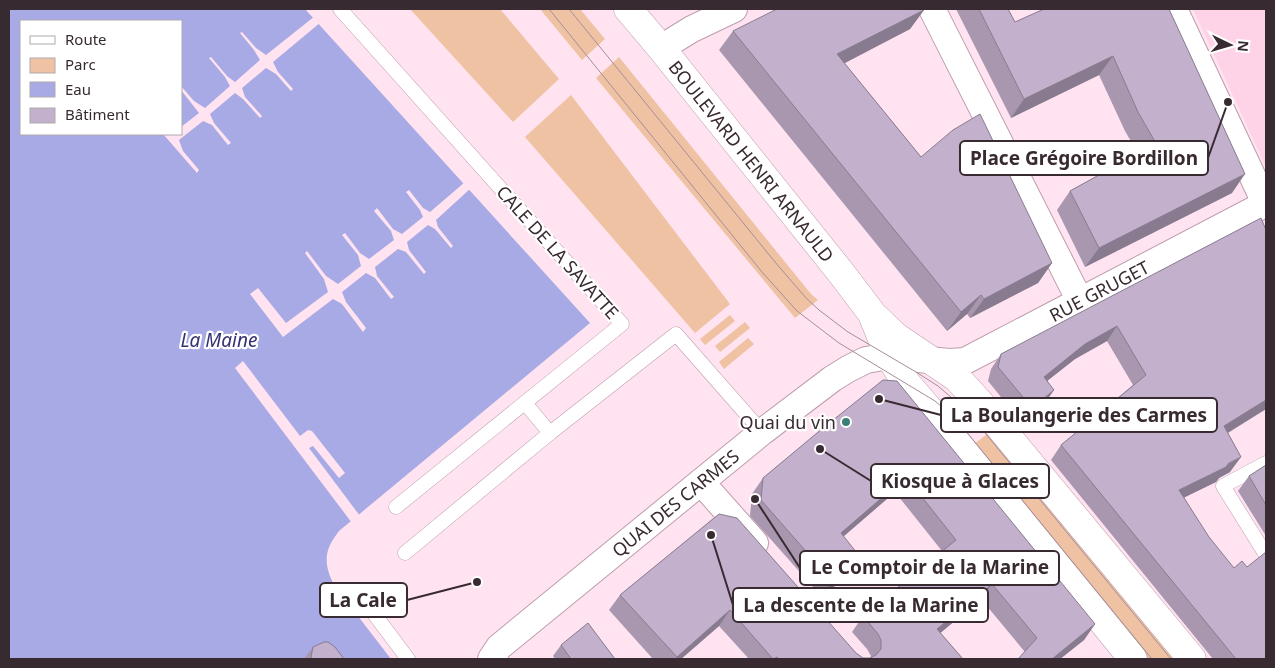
<svg xmlns="http://www.w3.org/2000/svg" width="1275" height="668" font-family="'Noto Sans',sans-serif">
	<rect width="100%" height="100%" fill="#ffe3f0"/>
	<polygon fill="#fed3e8" points="1193,9 1266,9 1266,167"/>
	<g fill="#f0c2a4">
		<polygon points="410,9 500,9 559,79 513,122"/>
		<polygon points="540,9 580,9 605,39 582,60"/>
		<polygon points="619,57 811,294 818,300 795,318 596,78"/>
		<polygon points="571,95 730,304 695,333 525,137"/>
		<polygon points="730,315 735,321 705,345 700,339"/>
		<polygon points="745,322 750,328 720,352 715,346"/>
		<polygon points="748,338 754,344 724,369 719,362"/>
		<polygon points="994,429 1182,659 1143,659 970,447"/>
	</g>
	<path fill="#a7aae4" fill-rule="evenodd" d="M9,9H305L590,323L339,531C324,550 323,563 334,585L391,659H9ZM21,21H181V134H21Z"/>
	<g fill="#ffe3f0">
		<polygon points="315,16 321,22 273,62 278,72 293,89 291,91 276,74 266,68 242,88 245,97 262,116 260,118 243,99 235,93 210,114 214,123 231,143 228,145 212,125 203,121 179,140 183,151 199,170 197,173 163,134 181,134 181,127 199,113 181,90 181,86 194,101 205,108 230,86 225,77 209,58 211,57 227,76 235,82 260,60 254,50 240,33 242,32 256,48 266,55"/>
		<polygon points="465,182 471,188 436,220 438,227 453,246 451,248 435,229 428,225 407,242 409,250 426,272 424,274 406,252 398,249 375,267 377,276 394,297 391,299 375,278 366,273 342,292 346,302 366,328 363,332 342,304 333,299 283,337 250,294 258,288 286,323 328,292 324,279 305,253 307,251 326,276 338,284 361,266 358,255 342,235 345,233 360,253 369,259 394,240 391,231 374,211 377,208 393,229 402,234 423,217 420,210 406,192 409,190 423,208 430,212"/>
		<polygon points="243,361 300,436 308,430 312,431 345,473 339,478 313,446 309,448 360,516 352,523 235,368"/>
	</g>
	<g fill="none" stroke-linecap="round" stroke-linejoin="round">
		<defs>
			<g id="lane">
				<polyline points="340,9 622,324 396,507"/>
				<polyline points="525,403 550,433"/>
				<polyline points="1266,463 1223,486 1266,555"/>
				<polyline points="405,553 550,433 676,334 762,432"/>
				<polyline points="360,595 408,659"/>
				<polyline points="818,616 834,602"/>
			</g>
			<g id="street">
				<polyline points="932,9 1080,301"/>
				<polyline points="1174,9 1266,205"/>
				<polyline points="661,48 692,29 734,9"/>
				<polyline points="701,482 755,543"/>
				<path id="s1" d="M491,659L499,647L762,432L832,379L848,369L866,360L889,356L949,362L965,361L1265,204"/>
			</g>
			<g id="secondary">
				<path id="s2" d="M628,9L661,48L842,274L873,315L895,336L957,378L979,402L1192,659"/>
				<polyline points="874,319 889,356 907,384 939,421 1133,659"/>
			</g>
		</defs>
		<use href="#lane" stroke="#be9dad" stroke-width="15"/>
		<use href="#street" stroke="#be9dad" stroke-width="28"/>
		<use href="#secondary" stroke="#be9dad" stroke-width="29"/>
		<use href="#lane" stroke="#fff" stroke-width="14"/>
		<use href="#street" stroke="#fff" stroke-width="26"/>
		<use href="#secondary" stroke="#fff" stroke-width="28"/>
		<g stroke="#a48e98" stroke-width="1">
			<polyline points="549,9 762,272 797,311 839,343 935,401 956,419 1152,659"/>
			<polyline points="569,9 775,262 806,298 819,310 848,332 916,372 938,386 967,411 1171,659"/>
		</g>
	</g>
	<g fill="#a897af">
		<polygon points="956,9 1008,9 1015,22 1169,9 1232,193 1085,267 1057,210 1070,191 1108,170 1115,161 1136,150 1125,131 1099,75 1011,118"/>
		<polygon points="924,10 910,29 844,63 921,157 1052,263 1038,283 970,318 967,314 947,331 719,50 733,31"/>
		<polygon points="1266,230 1266,409 1228,433 1230,472 1219,478 1216,482 1184,497 1266,659 1213,659 1051,460 1061,445 1133,385 1107,341 1075,359 1047,381 1054,390 1044,404 1022,423 988,381 991,369 1001,354"/>
		<polygon points="883,380 1095,624 1084,640 1060,659 1018,659 1025,652 981,599 940,633 963,659 749,659 719,626 681,659 653,659 609,610 620,595 719,514 856,653 863,658 870,658 871,656 867,649 852,632 863,616 942,551 895,492 844,536 850,573 822,597 750,516 752,494 763,478"/>
		<polygon points="1266,465 1266,536 1238,491 1249,476"/>
		<polygon points="561,645 615,659 555,659 553,656"/>
		<polygon points="313,647 344,659 304,659"/>
	</g>
	<g fill="#887b8f">
		<polygon points="924,10 910,29 824,74 837,54"/>
		<polygon points="1113,56 1099,75 1011,118 1024,99"/>
		<polygon points="1245,174 1232,193 1085,267 1099,248"/>
		<polygon points="1052,263 1038,283 970,318 984,299"/>
		<polygon points="981,295 967,314 947,331 961,312"/>
		<polygon points="1117,326 1107,341 1075,359 1033,392 1044,377 1085,344"/>
		<polygon points="1054,390 1044,404 1022,423 1032,408"/>
		<polygon points="1266,400 1266,409 1214,441 1224,426"/>
		<polygon points="1241,457 1230,472 1219,478 1216,482 1169,505 1179,490"/>
		<polygon points="906,477 895,492 830,548 841,533"/>
		<polygon points="861,558 850,573 822,597 832,581"/>
		<polygon points="992,584 981,599 926,645 937,629"/>
		<polygon points="730,610 719,626 681,659 675,659"/>
		<polygon points="1095,624 1084,640 1060,659 1052,659"/>
	</g>
	<g fill="#c3b0cc" stroke="#887b8f">
		<polygon points="777,9 923,9 924,10 837,54 921,157 953,130 980,114 1052,263 984,299 981,295 961,312 733,31"/>
		<polygon points="979,9 1008,9 1015,22 1044,9 1169,9 1245,174 1099,248 1070,191 1117,165 1115,161 1154,140 1138,112 1113,56 1024,99"/>
		<polygon points="1261,218 1266,230 1266,400 1224,426 1241,457 1229,463 1226,467 1179,490 1209,537 1234,568 1242,561 1247,567 1266,552 1266,659 1236,659 1061,445 1146,375 1117,326 1085,344 1044,377 1054,390 1032,408 998,367 1001,354"/>
		<polygon points="883,380 897,381 1095,624 1052,659 1018,659 1037,638 992,584 937,629 963,659 779,659 777,657 773,659 730,610 677,657 620,595 719,514 737,518 856,653 863,658 870,658 876,655 881,649 881,640 878,634 863,616 956,540 906,477 841,533 861,558 832,581 761,500 763,478 817,433"/>
		<polygon points="1266,465 1266,505 1249,476"/>
		<polygon points="588,623 615,659 571,659 561,645"/>
		<polygon points="324,642 328,642 335,647 344,659 312,659 311,657 313,647"/>
	</g>
	<circle fill="#3a7f74" stroke="#fff" stroke-width="2" cx="846" cy="422" r="5"/>
	<g text-anchor="middle" dominant-baseline="central" stroke-width="4.5" stroke-linejoin="round" paint-order="stroke">
		<g font-size="18" fill="#382a31" stroke="#fff">
			<text stroke="none"><textPath href="#s2" startOffset="196">BOULEVARD HENRI ARNAULD</textPath></text>
			<text transform="translate(558 252) rotate(48)">CALE DE LA SAVATTE</text>
			<text stroke="none"><textPath href="#s1" startOffset="732">RUE GRUGET</textPath></text>
			<text stroke="none"><textPath href="#s1" startOffset="242">QUAI DES CARMES</textPath></text>
		</g>
		<g font-size="18" fill="#382a31" stroke="#fff" text-anchor="end">
			<text x="836" y="422">Quai du vin</text>
		</g>
		<g font-size="19" font-style="italic" fill="#353174" stroke="#fff">
			<text x="219" y="340">La Maine</text>
		</g>
	</g>
	<path fill="none" stroke="#382a31" stroke-width="2" d="M1228 102L1208 158M879 399L941 415M820 449L871 481M755 499L800 568M477 582L407 600M711 535L733 605"/>
	<g fill="#382a31" stroke="#fff" stroke-width="2">
		<circle cx="1228" cy="102" r="5"/>
		<circle cx="879" cy="399" r="5"/>
		<circle cx="820" cy="449" r="5"/>
		<circle cx="755" cy="499" r="5"/>
		<circle cx="477" cy="582" r="5"/>
		<circle cx="711" cy="535" r="5"/>
	</g>
	<g fill="#fff" stroke="#382a31" stroke-width="2">
		<rect x="960" y="141" width="248" height="34" rx="5"/>
		<rect x="941" y="398" width="276" height="34" rx="5"/>
		<rect x="871" y="464" width="178" height="34" rx="5"/>
		<rect x="800" y="551" width="259" height="34" rx="5"/>
		<rect x="320" y="583" width="87" height="34" rx="5"/>
		<rect x="733" y="588" width="255" height="34" rx="5"/>
	</g>
	<g font-size="19" text-anchor="middle" font-weight="bold" fill="#382a31">
		<text x="1084" y="165">Place Grégoire Bordillon</text>
		<text x="1079" y="422">La Boulangerie des Carmes</text>
		<text x="960" y="488">Kiosque à Glaces</text>
		<text x="930" y="574">Le Comptoir de la Marine</text>
		<text x="363" y="607">La Cale</text>
		<text x="861" y="612">La descente de la Marine</text>
	</g>
	<rect width="1275" height="668" fill="none" stroke="#382a31" stroke-width="20"/>
	<rect x="20" y="20" width="162" height="115" fill="#ffffff" stroke="#afaaad"/>
	<rect x="30" y="36" width="25" height="8" fill="#ffffff" stroke="#afaaad"/>
	<text x="65" y="45" font-size="15" fill="#382a31">Route</text>
	<rect x="30" y="58" width="25" height="15" fill="#f0c2a4" stroke="#afaaad"/>
	<text x="65" y="70" font-size="15" fill="#382a31">Parc</text>
	<rect x="30" y="82" width="25" height="15" fill="#a7aae4" stroke="#afaaad"/>
	<text x="65" y="95" font-size="15" fill="#382a31">Eau</text>
	<rect x="30" y="108" width="25" height="15" fill="#c3b0cc" stroke="#afaaad"/>
	<text x="65" y="120" font-size="15" fill="#382a31">Bâtiment</text>
	<g transform="translate(1230 45) rotate(95)" stroke="#ffffff" stroke-width="4" paint-order="stroke">
	<path d="M0-4L9 19L0 12L-9 19Z" fill="#382a31"/>
	<text y="-8" font-size="14" font-weight="bold" text-anchor="middle" fill="#382a31">N</text>
	</g>
</svg>
